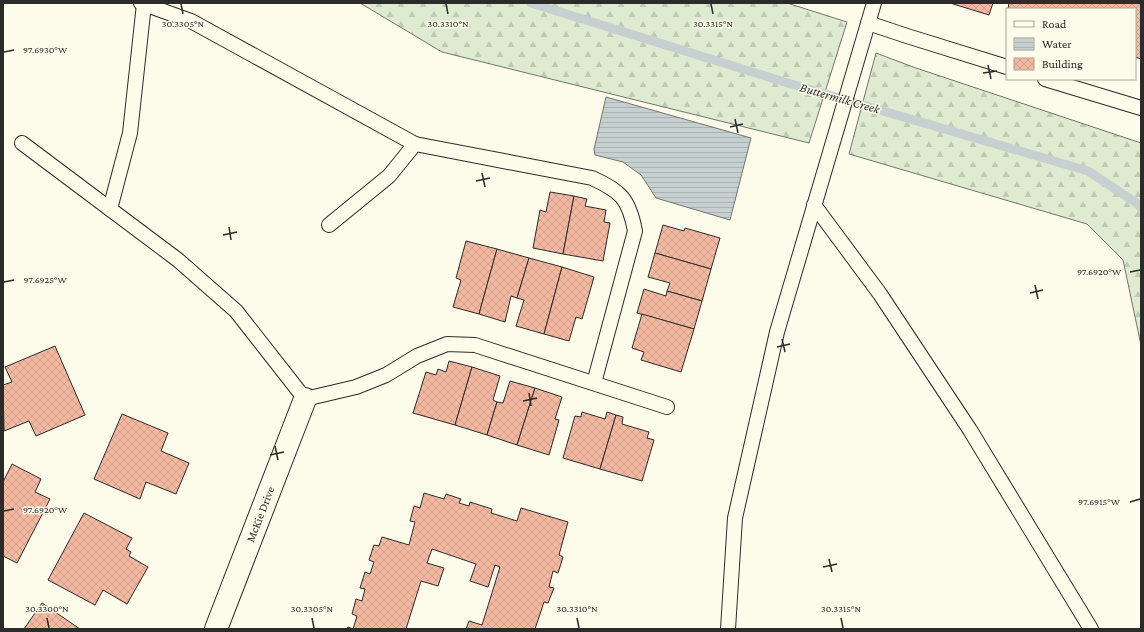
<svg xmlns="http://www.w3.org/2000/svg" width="1144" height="632" font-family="'Crimson Pro',serif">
	<defs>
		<pattern id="forest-firs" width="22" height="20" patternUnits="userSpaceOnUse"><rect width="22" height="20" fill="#deebd1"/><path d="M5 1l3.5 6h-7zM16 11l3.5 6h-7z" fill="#bfcab4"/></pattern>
		<pattern id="water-rules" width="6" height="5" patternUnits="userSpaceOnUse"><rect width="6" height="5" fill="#c7d0d0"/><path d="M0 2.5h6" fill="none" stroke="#abb3b3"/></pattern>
		<pattern id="building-cross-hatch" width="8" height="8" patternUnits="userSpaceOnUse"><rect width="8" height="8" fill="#f2b8a0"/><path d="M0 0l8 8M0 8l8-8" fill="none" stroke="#d09e8a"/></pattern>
	</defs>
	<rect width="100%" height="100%" fill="#fdfbea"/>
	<g fill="url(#forest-firs)" stroke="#74746e">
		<polygon points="360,3 787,3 847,22 809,143 442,52"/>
		<polygon points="876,53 916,68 1141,143 1141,345 1123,260 1087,224 849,154"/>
	</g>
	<polygon fill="url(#water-rules)" stroke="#74746e" points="606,97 751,138 730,220 656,198 641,175 623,162 595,155 594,149"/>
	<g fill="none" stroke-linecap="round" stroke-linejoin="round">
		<polyline stroke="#c7d0d0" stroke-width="9" points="531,3 791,84 1088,171 1138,204 1141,208"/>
	</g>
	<g fill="url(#building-cross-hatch)" stroke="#2b2b2b">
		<polygon points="950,3 993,3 989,15"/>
		<polygon points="1009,3 1141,3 1141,59 1135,57 1135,9 1008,9"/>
		<polygon points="550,192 574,196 563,254 533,248 540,210 546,212"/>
		<polygon points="574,196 587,199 585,206 606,210 604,222 610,223 603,261 563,254"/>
		<polygon points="663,225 684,231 685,228 720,238 711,269 655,253"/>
		<polygon points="466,241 497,249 479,314 453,307 461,280 456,278"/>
		<polygon points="497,249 529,258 517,298 511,296 505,322 479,314"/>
		<polygon points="655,253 711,269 702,301 667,291 670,283 648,277"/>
		<polygon points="529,258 562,267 544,334 516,326 524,300 517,298"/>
		<polygon points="562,267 594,277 582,319 576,317 569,341 544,334"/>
		<polygon points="644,289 666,296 667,291 702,301 694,329 637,313"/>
		<polygon points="642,314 694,329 681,372 641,360 644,352 632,348"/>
		<polygon points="55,346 85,415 36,436 29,421 4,431 3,385 12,382 5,367"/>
		<polygon points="449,361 472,367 455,425 413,413 426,372 436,375 438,369 446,372"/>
		<polygon points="472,367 500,376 493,400 497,402 487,435 455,425"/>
		<polygon points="510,381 535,388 517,445 487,435 497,402 503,403"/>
		<polygon points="535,388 562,397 555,419 559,420 549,455 517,445"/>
		<polygon points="582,412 605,419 607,412 616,415 600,469 563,458 575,416 581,417"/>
		<polygon points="122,414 168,433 161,451 189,463 176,494 146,482 140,499 94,479"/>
		<polygon points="616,415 623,417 622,424 649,432 647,438 654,440 642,481 600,469"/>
		<polygon points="12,464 41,479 35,492 50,499 17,563 3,556 3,482"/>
		<polygon points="424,493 444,499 446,494 461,499 459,503 469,506 470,502 492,509 491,513 517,521 521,508 568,522 559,555 563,557 558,573 553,571 549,587 554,588 548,603 544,602 535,629 466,629 469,621 482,625 500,567 495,565 488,587 470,581 476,564 432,549 427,563 444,568 438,586 421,581 406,629 347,629 348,627 353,629 357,616 352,614 356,599 362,601 365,589 360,588 365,572 370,574 374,562 369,560 374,545 379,546 382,537 409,545 415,522 410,521 414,506 420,508"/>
		<polygon points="84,513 132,538 126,549 131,552 129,556 148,567 127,604 103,590 95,605 48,580"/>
		<polygon points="42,603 80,629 24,629"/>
	</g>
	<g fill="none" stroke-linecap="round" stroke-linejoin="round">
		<defs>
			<g id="service">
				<polyline points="141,3 191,21 415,144"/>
				<polyline points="868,23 907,36 1007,67"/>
				<polyline points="1045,79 1141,108"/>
				<polyline points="22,143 178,260 236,311 305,399 356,387 386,375 417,356 447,344 475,345 667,407"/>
				<polyline points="814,205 880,294 970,430 1091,629"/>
				<polyline points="110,209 130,133 144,4"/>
				<path d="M329,225L389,176L415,144L592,178C621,191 629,199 635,231L594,383"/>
				<polyline points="728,629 735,518 777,332 874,3"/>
			</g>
			<g id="minor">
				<path id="s1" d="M216,629L305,399"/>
			</g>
		</defs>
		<use href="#service" stroke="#2b2b2b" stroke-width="16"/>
		<use href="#minor" stroke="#2b2b2b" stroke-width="24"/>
		<use href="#service" stroke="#fdfbea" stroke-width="14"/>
		<use href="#minor" stroke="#fdfbea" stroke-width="22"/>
	</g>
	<path fill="none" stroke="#2b2b2b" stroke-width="1.5" d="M181,4L183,14M446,4L448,14M711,4L713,14M4,52L14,50M988,65L991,79M983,73L997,71M735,119L738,133M730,127L743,124M482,173L485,187M476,181L490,178M229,227L231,240M223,235L237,232M1130,272L1140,270M4,282L14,280M1035,285L1038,299M1030,293L1043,290M782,339L785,352M777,347L790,344M529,393L531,406M523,401L537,398M275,446L278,460M270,455L284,452M1130,502L1140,499M4,511L14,509M829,559L832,572M823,567L837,564M47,618L49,628M312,618L314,628M577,618L579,628M841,618L843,628"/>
	<g text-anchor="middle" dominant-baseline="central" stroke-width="3" stroke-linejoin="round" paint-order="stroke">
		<g font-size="12" fill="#2b2b2b" stroke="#fdfbea">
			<text stroke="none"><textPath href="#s1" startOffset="123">McKie Drive</textPath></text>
		</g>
		<g font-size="13" font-style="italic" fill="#2b2b2b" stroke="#fdfbea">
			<text transform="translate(840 98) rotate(16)">Buttermilk Creek</text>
		</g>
	</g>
	<g font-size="10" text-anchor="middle" fill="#2b2b2b" stroke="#fdfbea" stroke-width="3" stroke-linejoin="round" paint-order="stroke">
		<text x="183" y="27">30.3305°N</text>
		<text x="448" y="27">30.3310°N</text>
		<text x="713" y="27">30.3315°N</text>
		<text x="45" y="53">97.6930°W</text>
		<text x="1099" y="275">97.6920°W</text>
		<text x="45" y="283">97.6925°W</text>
		<text x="1099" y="505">97.6915°W</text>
		<text x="45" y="513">97.6920°W</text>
		<text x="47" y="612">30.3300°N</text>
		<text x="312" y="612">30.3305°N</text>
		<text x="577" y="612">30.3310°N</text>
		<text x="841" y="612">30.3315°N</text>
	</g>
	<rect width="1144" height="632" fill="none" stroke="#2b2b2b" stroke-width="8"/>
	<rect x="1006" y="8" width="130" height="72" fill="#fdfbea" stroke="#a9a89e"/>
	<rect x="1014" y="21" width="20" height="6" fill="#fdfbea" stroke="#a9a89e"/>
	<text x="1042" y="28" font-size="12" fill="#2b2b2b">Road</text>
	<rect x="1014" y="38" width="20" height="12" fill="url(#water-rules)" stroke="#a9a89e"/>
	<text x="1042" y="48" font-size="12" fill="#2b2b2b">Water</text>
	<rect x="1014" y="58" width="20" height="12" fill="url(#building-cross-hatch)" stroke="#a9a89e"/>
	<text x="1042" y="68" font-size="12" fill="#2b2b2b">Building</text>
</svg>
